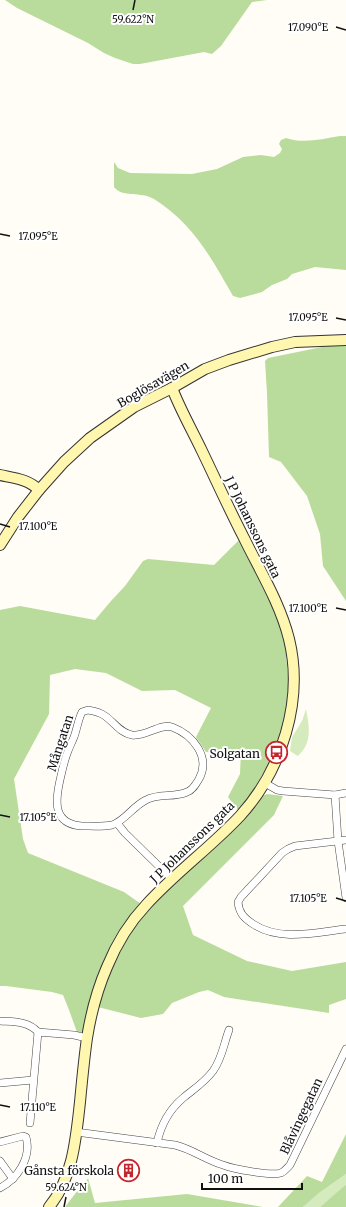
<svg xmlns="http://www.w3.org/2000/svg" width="346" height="1207" font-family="Merriweather,serif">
	<rect width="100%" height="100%" fill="#fffdf5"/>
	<g fill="#d5ebbd">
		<path d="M306,709C309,726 313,742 298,756L296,755L290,751L292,737L302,721Z"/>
		<polygon points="346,1174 346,1185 320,1207 303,1207 319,1193"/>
	</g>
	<g fill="#b9dc9c">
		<polygon points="5,0 267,0 252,2 221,46 212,54 204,52 140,64 133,64 115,58 104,53 88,43 17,8"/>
		<path d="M340,136H346V270L315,267L292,274L287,279L272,285L262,292L240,298L233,296C210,256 194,225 154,199C141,191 122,198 114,187V162L118,168L130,173L192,174L217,169L243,157L261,155L274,157L280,153L282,149L279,144L281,140L286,138C303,144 322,139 340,136Z"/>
		<polygon points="327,346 346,346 346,601 323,566 320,534 307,496 281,462 269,457 267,393 265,361 268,358 273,357"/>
		<polygon points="239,540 273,606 279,622 285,642 289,689 285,715 279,739 273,756 250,796 238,810 228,797 240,774 241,751 206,752 196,737 211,708 175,690 142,691 106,673 75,669 50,675 49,714 14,779 23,839 28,853 124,892 141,904 129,919 84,1032 77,1032 69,1010 63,995 52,992 6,986 0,986 0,610 20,606 95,620 111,601 125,586 143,561 148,559 214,565"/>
		<polygon points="267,794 283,796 274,815 183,906 193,935 247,961 292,971 346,962 346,999 329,1005 329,1013 224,997 208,990 199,992 172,1003 163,1014 141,1018 98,1007 105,983 126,938 146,912 260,797"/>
		<polygon points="346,1134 346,1174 319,1193 303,1207 278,1207 307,1176 322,1182"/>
		<polygon points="88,1178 95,1203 187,1194 263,1207 65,1207 78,1190 84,1186"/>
		<polygon points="346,1185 346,1207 320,1207 343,1187"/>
	</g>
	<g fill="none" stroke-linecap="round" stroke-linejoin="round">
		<defs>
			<g id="street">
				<path d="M88,710C94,711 100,712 105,716C114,722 120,733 132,735C146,737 160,723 172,727C193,735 211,757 199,779C196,784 193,790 187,792C174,798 159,793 146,800C133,806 125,821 112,825C103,827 91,826 82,826C53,824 55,802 60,780C62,771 64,761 68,751C70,746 72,742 74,737C77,729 78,720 82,712Z"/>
				<polyline points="265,783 277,790 283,791 335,795 346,793"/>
				<polyline points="335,795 338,841 346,898"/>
				<polyline points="117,823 125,833 172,879"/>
				<path d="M346,840L295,846L288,849L282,853L241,897L238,902C239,913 244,918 253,924C280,942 316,932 346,929"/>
				<path d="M0,1021C14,1022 28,1021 38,1032"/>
				<polyline points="0,1083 33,1080"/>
				<polyline points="30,1123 38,1032 74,1035 87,1038"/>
				<path d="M76,1132L175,1145C192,1149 206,1160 223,1165C233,1169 271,1176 281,1173C285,1171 287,1168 290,1165L346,1049"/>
				<path d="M0,1142L23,1136L26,1137C32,1158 17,1179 0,1188"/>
				<path d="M157,1143C161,1124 169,1110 183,1098C194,1089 205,1082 213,1071C222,1059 224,1043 229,1030"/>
				<polyline points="0,1161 13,1179"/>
			</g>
			<g id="secondary">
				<path d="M0,475C14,478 28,479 39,490"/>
				<polyline points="0,545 18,517 39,490 64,462 90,438 134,407 172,388 205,369 229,360 272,347 295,342 346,340"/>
				<path d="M49,1207C73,1178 76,1138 80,1102C82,1081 84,1059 87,1038C91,1013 97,990 107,967C116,945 130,922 146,905C175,873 211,847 240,816C282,770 304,700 289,639C280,603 260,571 244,538C229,509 216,480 202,451C192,430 180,409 172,388"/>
			</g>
		</defs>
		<use href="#street" stroke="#444" stroke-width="8"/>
		<use href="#secondary" stroke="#333" stroke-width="12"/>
		<use href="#street" stroke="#fff" stroke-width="7"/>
		<use href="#secondary" stroke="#fff6b0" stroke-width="10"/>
	</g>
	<path fill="none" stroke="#111" stroke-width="1.5" d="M133,10L135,0M336,27L346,30M0,234L10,236M336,318L346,320M0,524L10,527M336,608L346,610M0,815L10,817M336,898L346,901M0,1105L10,1107M64,1207L66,1197"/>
	<defs>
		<symbol id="bus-ring" viewBox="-11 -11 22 22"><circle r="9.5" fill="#fff" stroke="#c4262e" stroke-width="1.5"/><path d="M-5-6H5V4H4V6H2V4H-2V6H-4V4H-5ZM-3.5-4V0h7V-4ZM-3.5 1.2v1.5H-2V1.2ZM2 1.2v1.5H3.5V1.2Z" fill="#c4262e"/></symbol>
		<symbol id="building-ring" viewBox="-11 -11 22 22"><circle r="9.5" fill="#fff" stroke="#c4262e" stroke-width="1.5"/><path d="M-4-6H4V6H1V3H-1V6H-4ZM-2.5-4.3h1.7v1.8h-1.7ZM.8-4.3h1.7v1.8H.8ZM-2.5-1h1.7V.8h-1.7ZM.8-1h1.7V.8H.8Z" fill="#c4262e"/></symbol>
	</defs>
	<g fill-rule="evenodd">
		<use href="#bus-ring" x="264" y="740" width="25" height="25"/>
		<use href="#building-ring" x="116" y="1158" width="25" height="25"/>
	</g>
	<g text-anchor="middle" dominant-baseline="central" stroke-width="4" stroke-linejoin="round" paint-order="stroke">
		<g font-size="12" fill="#111" stroke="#fff">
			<text transform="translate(153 384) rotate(-30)">Boglösavägen</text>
			<text transform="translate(253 527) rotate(64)">J P Johanssons gata</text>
			<text transform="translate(60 743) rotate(-72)">Mångatan</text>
			<text transform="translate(192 842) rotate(-44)">J P Johanssons gata</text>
			<text transform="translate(301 1116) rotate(-65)">Blåvingegatan</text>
		</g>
		<g font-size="12" fill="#111" stroke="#fff" text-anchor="end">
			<text x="260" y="753">Solgatan</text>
			<text x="114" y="1170">Gånsta förskola</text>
		</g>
	</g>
	<g font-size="10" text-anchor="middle" fill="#111" stroke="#fff" stroke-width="4" stroke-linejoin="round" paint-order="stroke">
		<text x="133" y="23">59.622°N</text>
		<text x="308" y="31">17.090°E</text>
		<text x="38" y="240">17.095°E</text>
		<text x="308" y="321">17.095°E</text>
		<text x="38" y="530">17.100°E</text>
		<text x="308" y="612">17.100°E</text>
		<text x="38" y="821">17.105°E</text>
		<text x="308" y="902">17.105°E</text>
		<text x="38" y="1111">17.110°E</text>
		<text x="66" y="1191">59.624°N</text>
	</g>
	<path d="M202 1183v6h100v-6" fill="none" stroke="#111111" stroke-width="2"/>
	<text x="208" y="1183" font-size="12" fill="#111111" stroke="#ffffff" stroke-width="3" paint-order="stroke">100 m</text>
</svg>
